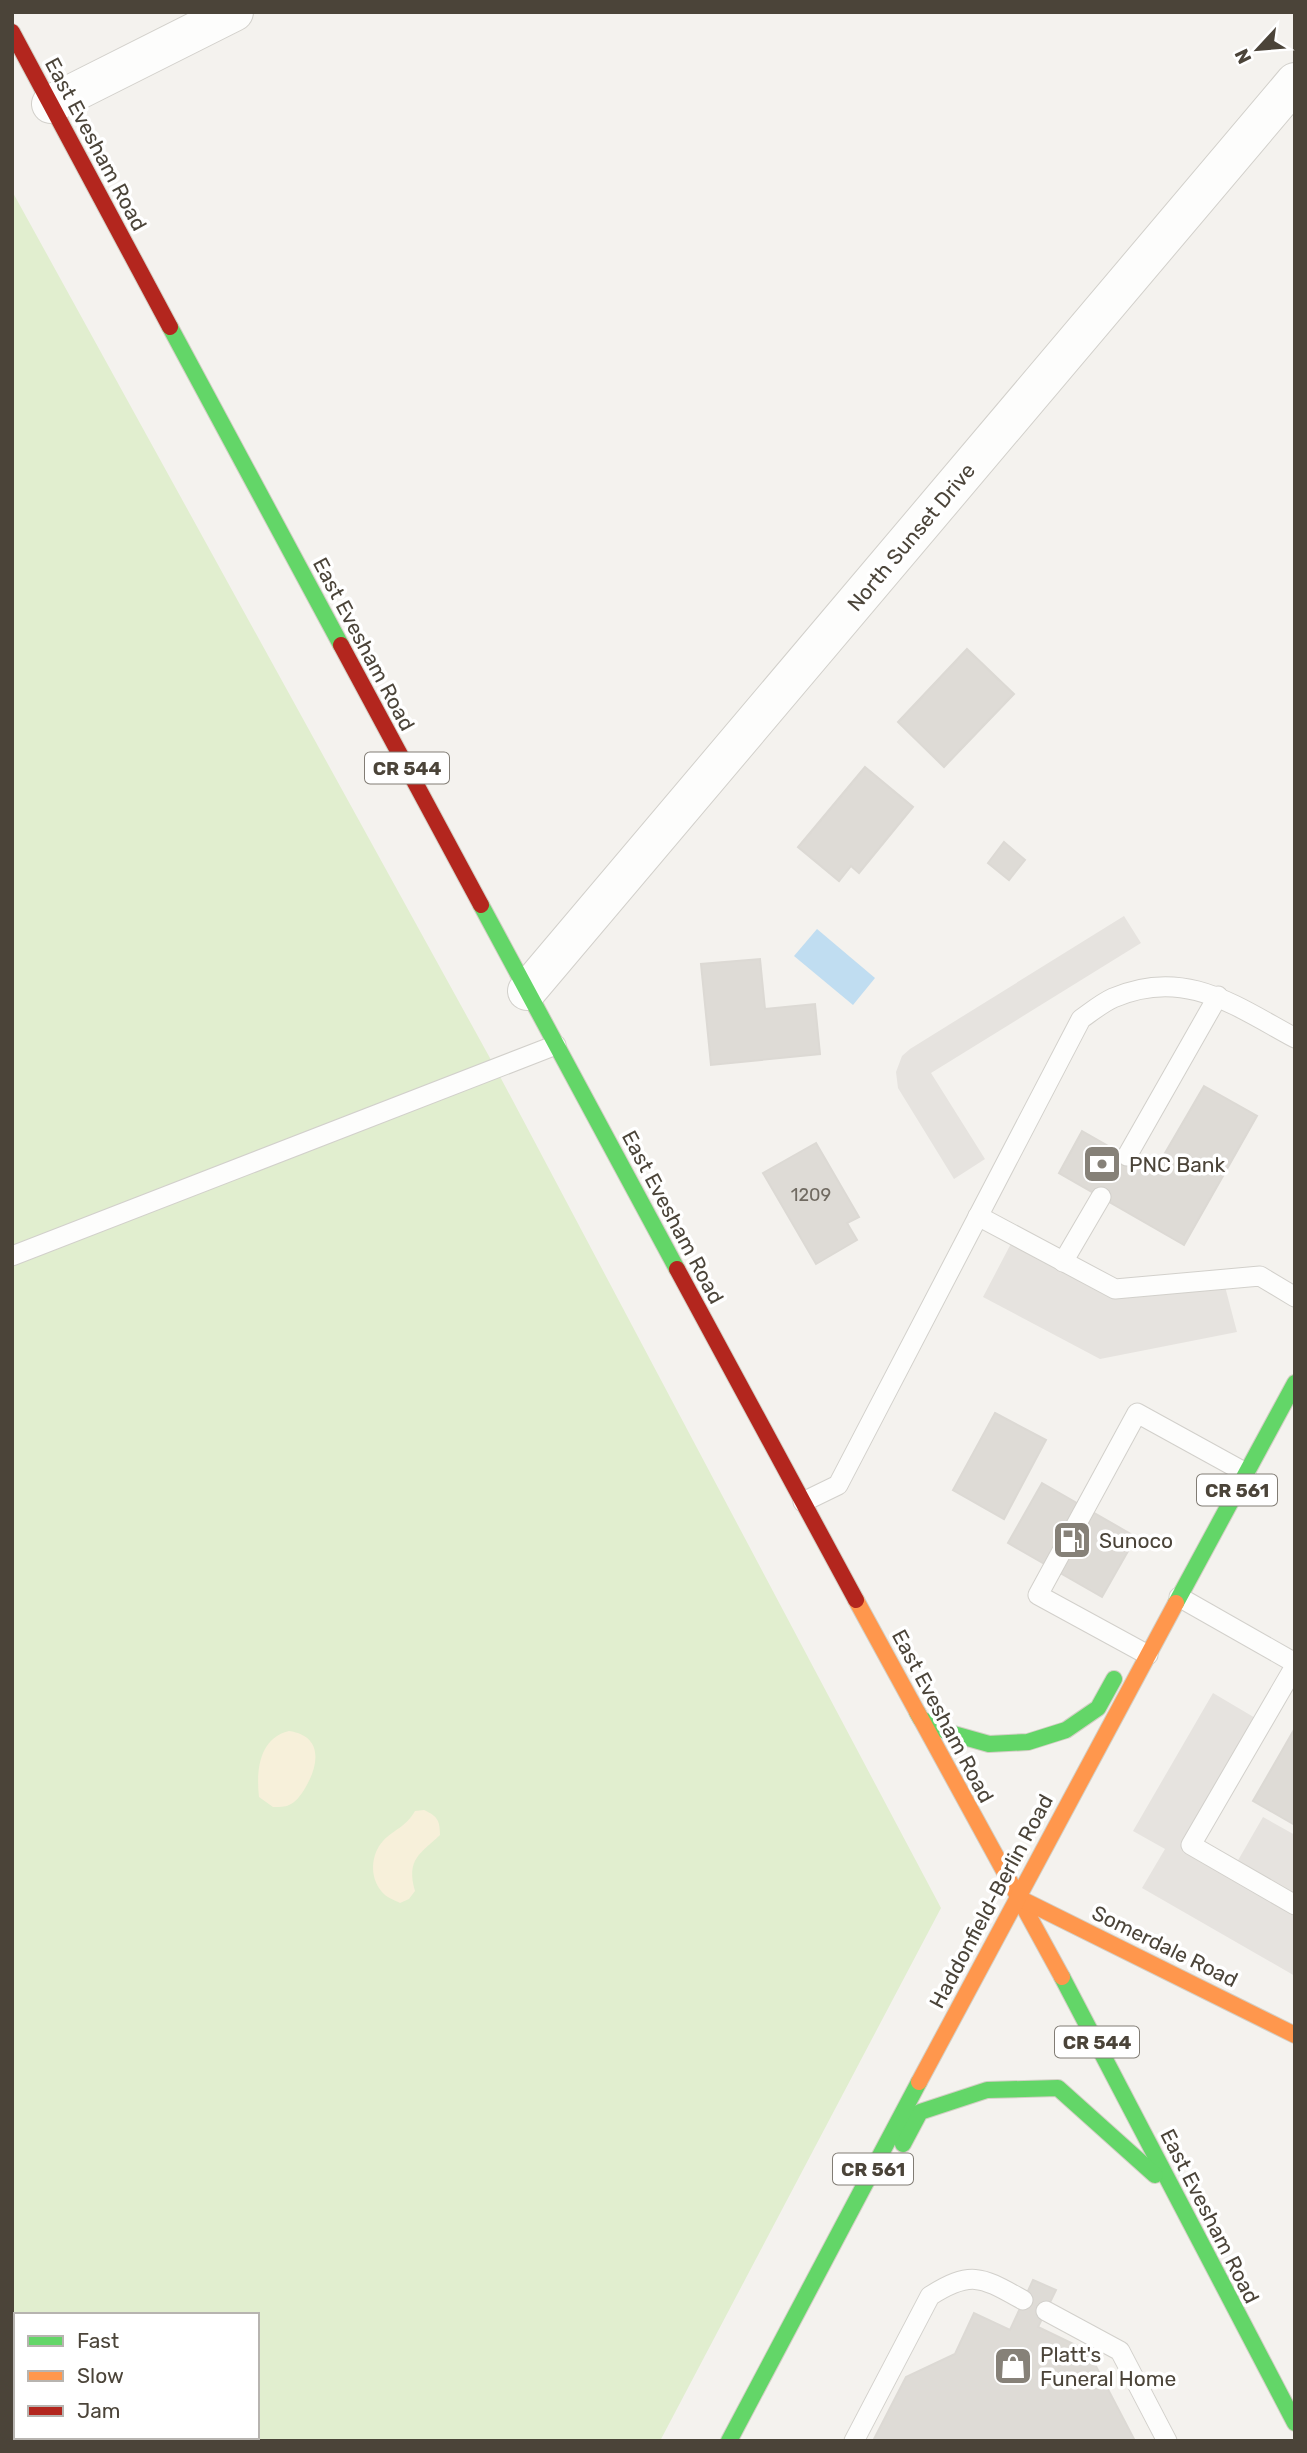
<svg xmlns="http://www.w3.org/2000/svg" width="1307" height="2453" font-family="Rubik,sans-serif">
	<rect width="100%" height="100%" fill="#f4f2ee"/>
	<path fill="#e1eecf" fill-rule="evenodd" d="M12,191L496,1069L941,1908L660,2441H12ZM16,2315H257V2437H16Z"/>
	<g fill="#f7f0da">
		<path d="M289,1731C324,1736 319,1766 304,1790C300,1796 296,1802 289,1805C285,1807 278,1807 273,1807L259,1797C256,1771 259,1738 289,1731Z"/>
		<path d="M424,1810C437,1816 440,1820 440,1835C420,1854 406,1859 415,1891L409,1899L400,1903C394,1900 386,1897 382,1892C369,1877 371,1854 383,1841C394,1829 405,1828 415,1811Z"/>
	</g>
	<g fill="#e6e3df">
		<polygon points="1124,916 1141,943 931,1073 985,1159 954,1179 898,1088 896,1072 902,1056 910,1049"/>
		<polygon points="1015,1236 1115,1289 1223,1279 1237,1332 1100,1359 983,1297"/>
		<polygon points="1213,1693 1262,1722 1191,1845 1233,1869 1263,1817 1295,1835 1295,1976 1142,1888 1165,1849 1133,1831"/>
	</g>
	<polygon fill="#c0ddf1" points="817,929 875,978 853,1005 794,956"/>
	<g fill="#dedbd6" stroke="#dcd9d4" stroke-width="2">
		<polygon points="967,649 1014,694 944,767 898,722"/>
		<polygon points="865,767 913,807 859,873 851,866 839,881 798,847"/>
		<polygon points="1004,842 1025,860 1009,880 988,863"/>
		<polygon points="760,959 765,1009 815,1004 820,1054 711,1065 701,964"/>
		<polygon points="1204,1086 1257,1116 1184,1245 1059,1173 1082,1131 1154,1172"/>
		<polygon points="816,1143 859,1217 847,1223 857,1240 816,1264 763,1173"/>
		<polygon points="995,1413 1046,1440 1004,1519 953,1490"/>
		<polygon points="1042,1483 1136,1537 1102,1597 1008,1543"/>
		<polygon points="1295,1728 1295,1825 1253,1801"/>
		<polygon points="1033,2280 1056,2290 1038,2327 1088,2351 1135,2441 873,2441 906,2377 955,2354 974,2313 1010,2330"/>
	</g>
	<g fill="none" stroke-linecap="round" stroke-linejoin="round">
		<defs>
			<g id="lane">
				<polyline points="1127,1156 1218,996"/>
				<polyline points="978,1216 1115,1289 1260,1276 1295,1297"/>
				<polyline points="12,1256 556,1045"/>
				<polyline points="1063,1262 1101,1197"/>
				<path d="M803,1502L838,1485L1081,1019C1091,1012 1102,1003 1113,998C1184,967 1234,1005 1295,1038"/>
				<polyline points="1179,1597 1295,1663"/>
				<polyline points="1148,1655 1038,1595 1137,1413 1246,1473"/>
				<polyline points="1295,1666 1191,1845 1295,1905"/>
				<polyline points="1046,2311 1120,2351 1167,2441"/>
				<path d="M854,2441L930,2296C972,2269 983,2278 1023,2300"/>
			</g>
			<g id="street">
				<polyline points="51,104 234,12"/>
				<polyline points="527,991 1295,82"/>
			</g>
			<g id="fast">
				<polyline points="170,327 341,645"/>
				<polyline points="481,905 677,1269"/>
				<polyline points="1176,1603 1295,1383"/>
				<polyline points="917,1712 921,1719 950,1733 989,1744 1028,1742 1066,1730 1098,1708 1114,1679"/>
				<polyline points="1062,1977 1295,2423"/>
				<polyline points="903,2144 920,2112 987,2090 1058,2088 1155,2175"/>
				<polyline points="729,2441 919,2082"/>
			</g>
			<g id="slow">
				<polyline points="856,1600 1062,1977"/>
				<polyline points="1017,1897 1295,2035"/>
				<polyline points="919,2082 1176,1603"/>
			</g>
			<g id="jam">
				<polyline points="12,32 170,327"/>
				<polyline points="341,645 481,905"/>
				<polyline points="677,1269 856,1600"/>
			</g>
		</defs>
		<use href="#lane" stroke="#d2d0cb" stroke-width="21"/>
		<use href="#street" stroke="#d2d0cb" stroke-width="40"/>
		<use href="#fast" stroke="#d3cfc5" stroke-width="18"/>
		<use href="#slow" stroke="#d3cfc5" stroke-width="18"/>
		<use href="#jam" stroke="#d3cfc5" stroke-width="18"/>
		<use href="#lane" stroke="#fdfdfc" stroke-width="19"/>
		<use href="#street" stroke="#fdfdfc" stroke-width="38"/>
		<use href="#fast" stroke="#63d668" stroke-width="16"/>
		<use href="#slow" stroke="#ff974d" stroke-width="16"/>
		<use href="#jam" stroke="#b3261e" stroke-width="16"/>
	</g>
	<defs>
		<symbol id="bank-square" viewBox="-11 -11 22 22"><rect x="-9" y="-9" width="18" height="18" rx="4" fill="#868178" stroke="#fff"/><path d="M-6-4H6V4H-6ZM0-2.3a2.3 2.3 0 1 0 0 4.6a2.3 2.3 0 1 0 0-4.6Z" fill="#fff"/></symbol>
		<symbol id="fuel-square" viewBox="-11 -11 22 22"><rect x="-9" y="-9" width="18" height="18" rx="4" fill="#868178" stroke="#fff"/><path d="M-5.5-6h7V0h2V4h1.3V-2.5L3-4.5l.8-.8L6-3V5H2.5V1h-1V6h-7ZM-4.2-4.7v3.2H.2V-4.7Z" fill="#fff"/></symbol>
		<symbol id="shop-square" viewBox="-11 -11 22 22"><rect x="-9" y="-9" width="18" height="18" rx="4" fill="#868178" stroke="#fff"/><path d="M-5-2.5h2.3a2.7 3.5 0 0 1 5.4 0H5L5.5 6h-11ZM-1.5-2.5h3a1.5 2.3 0 0 0-3 0Z" fill="#fff"/></symbol>
	</defs>
	<g fill-rule="evenodd">
		<use href="#bank-square" x="1080" y="1142" width="44" height="44"/>
		<use href="#fuel-square" x="1050" y="1518" width="44" height="44"/>
		<use href="#shop-square" x="991" y="2344" width="44" height="44"/>
	</g>
	<g text-anchor="middle" dominant-baseline="central" stroke-width="7" stroke-linejoin="round" paint-order="stroke">
		<g font-size="18" fill="#706a61">
			<text x="811" y="1195">1209</text>
		</g>
		<g fill="#fff" stroke="#817c74" stroke-width="2">
			<rect x="365" y="752.5" width="84" height="31" rx="5"/>
			<rect x="1197" y="1474.5" width="80" height="31" rx="5"/>
			<rect x="1055" y="2026.5" width="84" height="31" rx="5"/>
			<rect x="833" y="2153.5" width="80" height="31" rx="5"/>
		</g>
		<g font-size="19" font-weight="bold" fill="#4b4439">
			<text x="407" y="768">CR 544</text>
			<text x="1237" y="1490">CR 561</text>
			<text x="1097" y="2042">CR 544</text>
			<text x="873" y="2169">CR 561</text>
		</g>
		<g font-size="21" fill="#4b4439" stroke="#fff">
			<text transform="translate(96 144) rotate(62)">East Evesham Road</text>
			<text transform="translate(911 537) rotate(-50)">North Sunset Drive</text>
			<text transform="translate(364 644) rotate(62)">East Evesham Road</text>
			<text transform="translate(673 1217) rotate(62)">East Evesham Road</text>
			<text transform="translate(943 1716) rotate(62)">East Evesham Road</text>
			<text transform="translate(991 1901) rotate(-62)">Haddonfield-Berlin Road</text>
			<text transform="translate(1165 1946) rotate(26)">Somerdale Road</text>
			<text transform="translate(1210 2216) rotate(63)">East Evesham Road</text>
		</g>
		<g font-size="21" fill="#4b4439" stroke="#fff" text-anchor="start">
			<text x="1129" y="1164">PNC Bank</text>
			<text x="1099" y="1540">Sunoco</text>
			<text x="1040" y="2354">Platt's<tspan x="1040" dy="24">Funeral Home</tspan></text>
		</g>
	</g>
	<rect width="1307" height="2453" fill="none" stroke="#4b4439" stroke-width="28"/>
	<rect x="14" y="2313" width="245" height="126" fill="#ffffff" stroke="#b7b4b0" stroke-width="2"/>
	<rect x="28" y="2336" width="35" height="10" fill="#63d668" stroke="#b7b4b0" stroke-width="2"/>
	<text x="77" y="2348" font-size="21" fill="#4b4439">Fast</text>
	<rect x="28" y="2371" width="35" height="10" fill="#ff974d" stroke="#b7b4b0" stroke-width="2"/>
	<text x="77" y="2383" font-size="21" fill="#4b4439">Slow</text>
	<rect x="28" y="2406" width="35" height="10" fill="#b3261e" stroke="#b7b4b0" stroke-width="2"/>
	<text x="77" y="2418" font-size="21" fill="#4b4439">Jam</text>
	<g transform="translate(1258 49) rotate(244)" stroke="#ffffff" stroke-width="5" paint-order="stroke">
	<path d="M0-5L12 26L0 18L-12 26Z" fill="#4b4439"/>
	<text y="-10" font-size="19" font-weight="bold" text-anchor="middle" fill="#4b4439">N</text>
	</g>
</svg>
